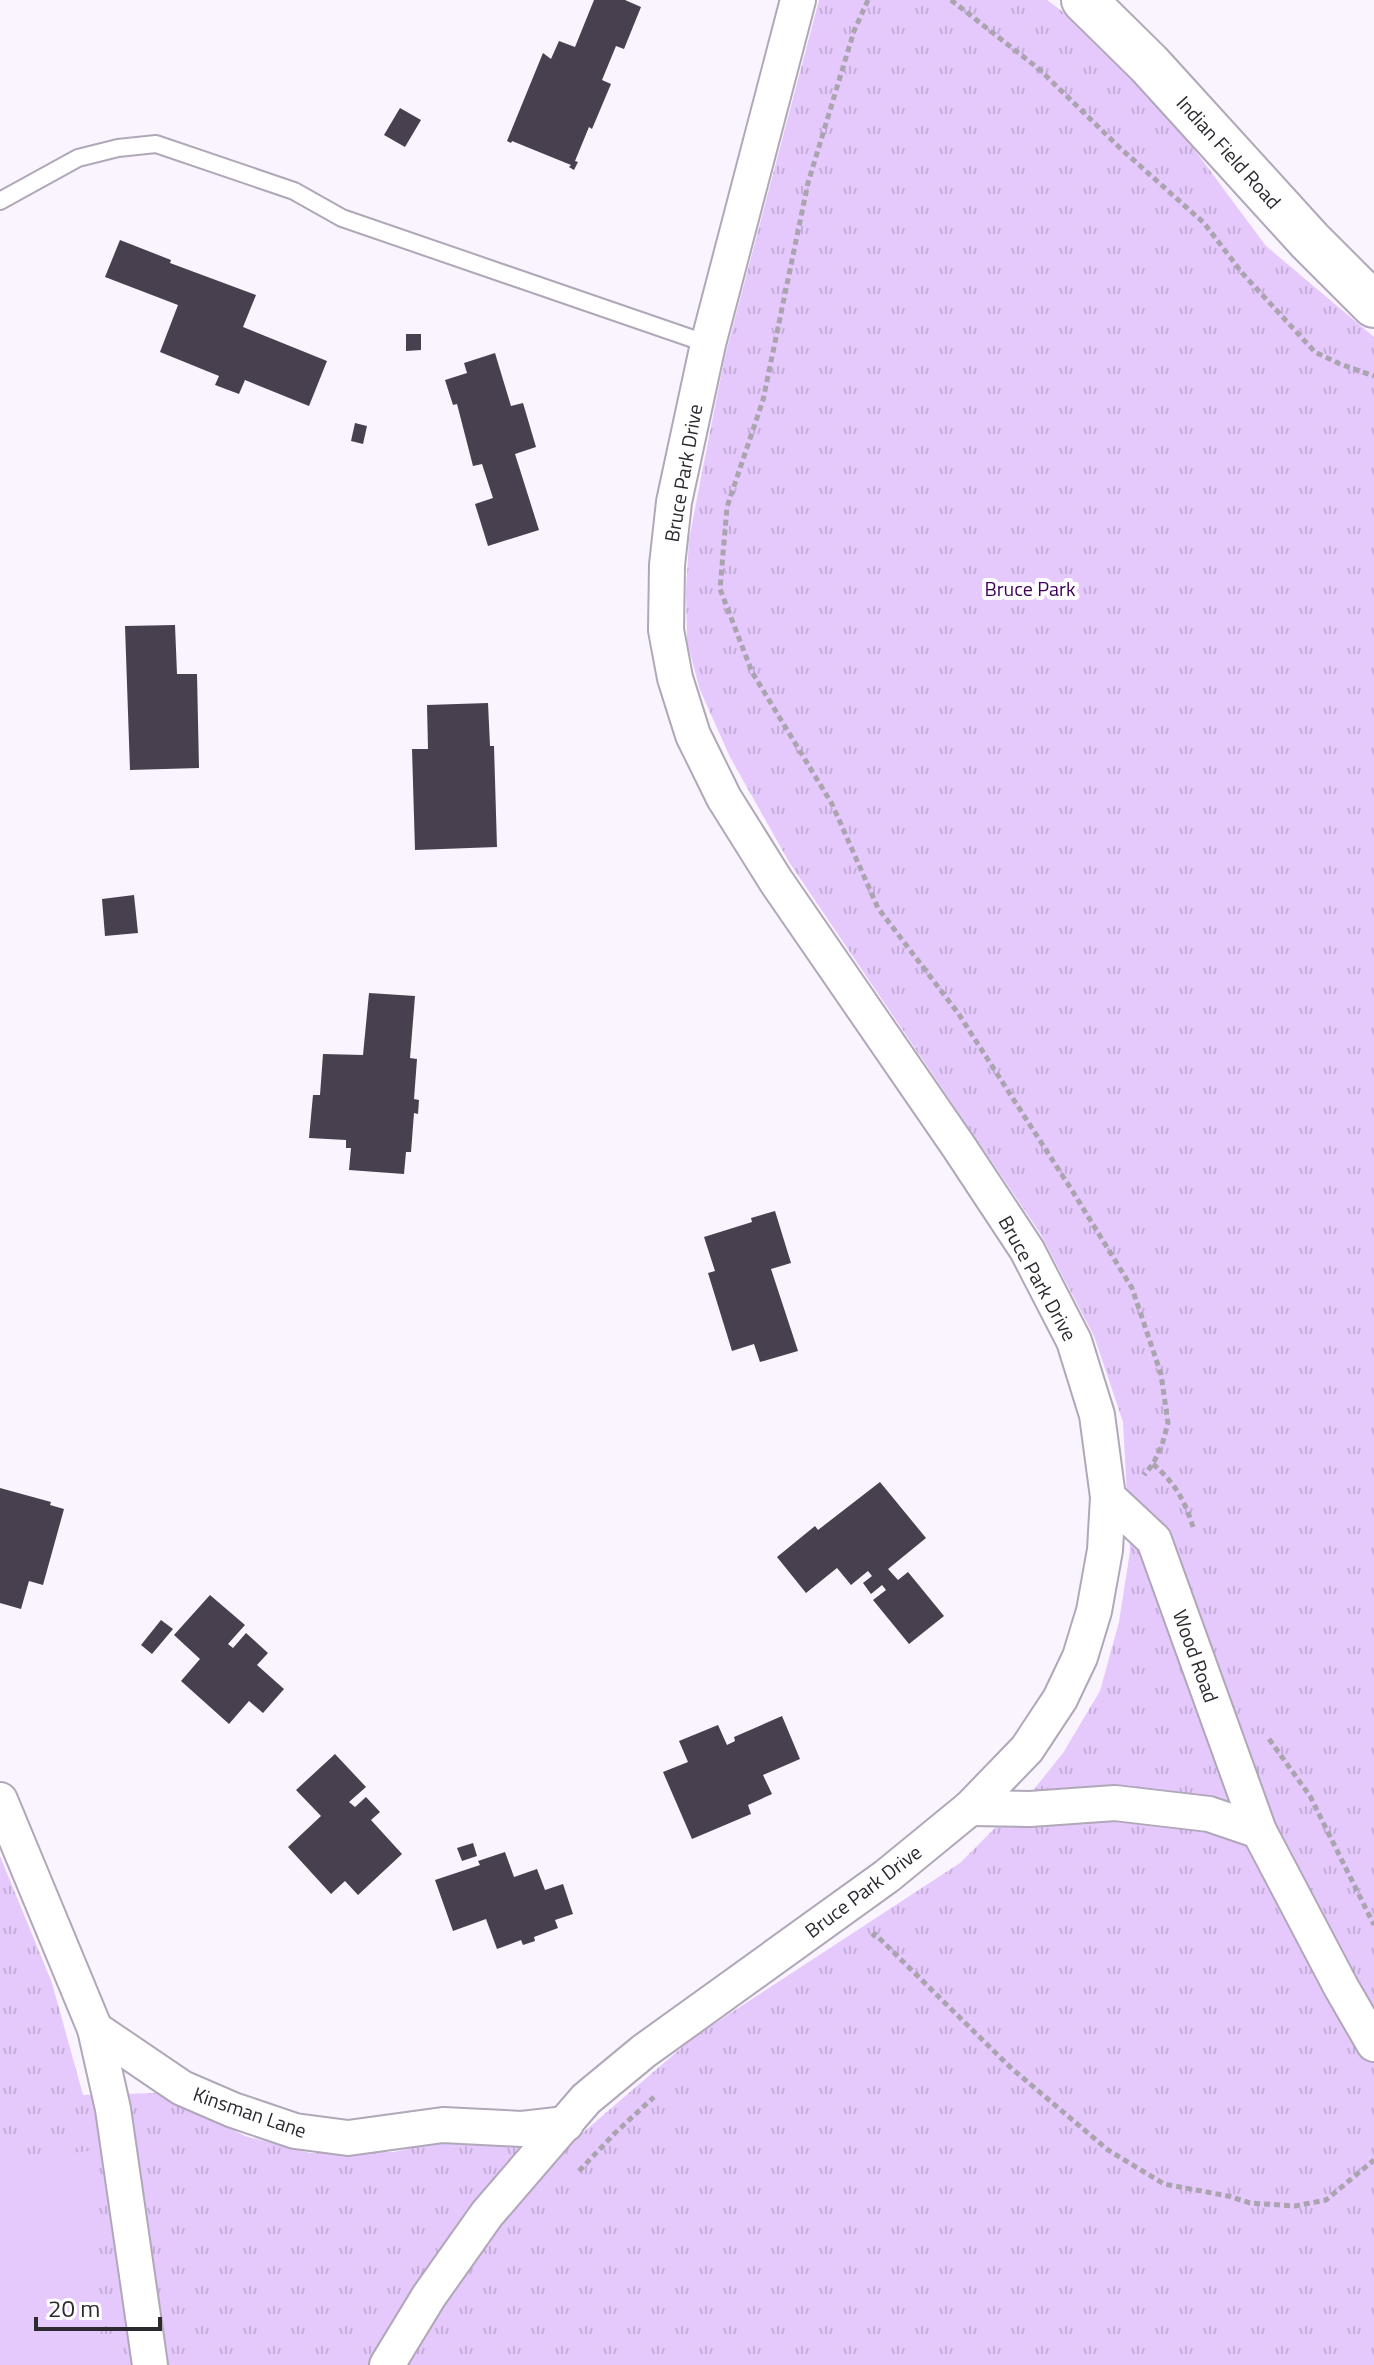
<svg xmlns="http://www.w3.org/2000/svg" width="1374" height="2365" font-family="'Titillium Web',sans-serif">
	<defs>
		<pattern id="grass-tufts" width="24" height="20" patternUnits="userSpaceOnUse" patternTransform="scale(2)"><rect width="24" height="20" fill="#e5c9fd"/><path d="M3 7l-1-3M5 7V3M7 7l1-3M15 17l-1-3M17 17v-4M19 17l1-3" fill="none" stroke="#c5add9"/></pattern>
	</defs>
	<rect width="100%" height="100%" fill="#f9f4fe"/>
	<polygon fill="url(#grass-tufts)" points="819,0 1047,0 1105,43 1191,145 1266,246 1374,337 1374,2365 0,2365 0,1856 52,1983 83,2095 156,2093 192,2108 245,2136 310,2153 394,2152 459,2138 504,2143 558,2154 694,2037 960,1863 1035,1788 1063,1753 1100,1691 1119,1622 1130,1551 1123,1422 1094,1336 1040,1233 789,862 730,757 700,690 687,642 686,590 689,540 703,467 725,356"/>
	<polygon fill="#e5c9fd" points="88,2151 103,2365 0,2365 0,2162"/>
	<g fill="#48404e">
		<polygon points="594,0 625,0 641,7 624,49 616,46 602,80 611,84 592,129 589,127 575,161 578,162 574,170 569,167 571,165 512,141 511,143 507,141 543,53 551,59 559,41 575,47"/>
		<polygon points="400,108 421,120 405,147 384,135"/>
		<polygon points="120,240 171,260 170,263 256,295 243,327 327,361 309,406 245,380 239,394 215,385 219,376 160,352 178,305 105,277"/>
		<polygon points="406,334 421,334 421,350 406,351"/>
		<polygon points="495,353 511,406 523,403 536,447 515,454 539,530 488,546 475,504 493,498 482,464 473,466 457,404 453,405 445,380 467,373 464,363"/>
		<polygon points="355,423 367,426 363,444 351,441"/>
		<polygon points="175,625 177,674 197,674 199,768 130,770 125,626"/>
		<polygon points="488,703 490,746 494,746 497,847 415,850 412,749 428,749 427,705"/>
		<polygon points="134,895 138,933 105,936 102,899"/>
		<polygon points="369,993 415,996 410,1058 417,1059 414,1099 419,1100 418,1114 414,1113 411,1152 406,1152 404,1174 349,1170 351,1148 346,1148 346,1140 309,1138 313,1095 320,1095 323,1054 363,1055"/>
		<polygon points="775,1211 791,1263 771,1269 798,1351 760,1362 754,1344 732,1351 708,1273 715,1271 704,1237 752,1222 751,1218"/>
		<polygon points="880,1482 926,1538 888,1569 898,1580 908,1572 944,1616 909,1644 873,1600 886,1590 882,1585 871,1594 863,1583 872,1576 868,1571 851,1585 837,1568 806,1593 777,1557 815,1526 818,1530"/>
		<polygon points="0,1488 51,1502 50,1505 64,1509 43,1585 29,1581 21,1609 0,1603"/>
		<polygon points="210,1595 245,1625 228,1644 233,1648 246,1633 268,1653 257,1665 284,1689 263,1713 249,1701 229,1724 181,1681 200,1659 174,1635"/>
		<polygon points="161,1620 173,1629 152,1654 141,1645"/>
		<polygon points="782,1716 800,1759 763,1775 772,1794 748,1805 751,1814 692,1839 663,1772 688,1762 679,1741 718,1725 727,1745 735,1741 734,1737"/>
		<polygon points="335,1754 366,1787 349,1802 355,1807 366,1797 380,1812 371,1820 402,1854 358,1895 345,1881 331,1894 288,1847 321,1816 296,1790"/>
		<polygon points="473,1843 477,1856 462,1861 457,1848"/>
		<polygon points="505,1852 514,1877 537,1869 545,1890 563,1884 573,1914 555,1920 558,1928 534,1937 535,1941 523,1945 521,1940 497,1949 486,1919 453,1931 435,1880 480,1865 478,1861"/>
	</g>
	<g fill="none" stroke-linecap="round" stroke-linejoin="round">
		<defs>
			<polyline id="service" points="0,201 78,158 118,148 156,144 294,191 342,218 708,344"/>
			<g id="minor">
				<polyline points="1108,1497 1154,1540 1259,1831 1341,1987 1374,2044"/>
				<polyline points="0,1800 95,2029 113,2109 150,2365"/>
				<polyline points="970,1808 1030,1809 1115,1803 1209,1814 1259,1831"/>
				<polyline points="95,2029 182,2088 233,2110 295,2131 348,2138 443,2125 522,2129 566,2124"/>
				<polyline points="387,2365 429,2296 487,2214 586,2099 644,2051 887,1876 970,1808 1027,1749 1060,1699 1080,1657 1094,1611 1105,1550 1108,1497 1097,1415 1074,1341 1027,1250 959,1147 776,881 724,798 693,735 675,678 666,630 667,565 674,502 708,344 798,0"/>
			</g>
			<polyline id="secondary" points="1084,0 1149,64 1310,241 1374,305"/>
		</defs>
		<use href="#service" stroke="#b0a7b8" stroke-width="20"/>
		<use href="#minor" stroke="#b0a7b8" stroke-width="38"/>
		<use href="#secondary" stroke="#b0a7b8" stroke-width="48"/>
		<g stroke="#a9a4ad" stroke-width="5" stroke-dasharray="6 4" stroke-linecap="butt">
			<polyline points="868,0 854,31 808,183 763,400 727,507 720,589 752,672 832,804 878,908 958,1013 1073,1192 1132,1288 1161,1374 1168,1423 1162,1445 1153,1464 1144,1475"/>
			<polyline points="951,0 1039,69 1119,147 1204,223 1243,274 1315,352 1340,364 1374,376"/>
			<path d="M1153,1464C1176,1484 1185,1501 1194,1530"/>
			<polyline points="1269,1739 1310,1796 1374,1925"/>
			<polyline points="872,1937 875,1934 1010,2067 1108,2150 1164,2184 1228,2196 1250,2203 1295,2206 1326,2200 1374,2160"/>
			<polyline points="579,2171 615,2133 654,2097"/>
		</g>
		<use href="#service" stroke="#fff" stroke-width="16"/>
		<use href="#minor" stroke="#fff" stroke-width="34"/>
		<use href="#secondary" stroke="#fff" stroke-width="44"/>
	</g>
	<g text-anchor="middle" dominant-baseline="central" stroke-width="8" stroke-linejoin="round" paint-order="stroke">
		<g font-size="20" fill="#2d2930" stroke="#fff">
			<text transform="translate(1229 152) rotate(48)">Indian Field Road</text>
			<text transform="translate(683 473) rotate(-80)">Bruce Park Drive</text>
			<text transform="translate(1038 1278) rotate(61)">Bruce Park Drive</text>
			<text transform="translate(1196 1656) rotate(70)">Wood Road</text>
			<text transform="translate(863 1891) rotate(-37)">Bruce Park Drive</text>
			<text transform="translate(250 2112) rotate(19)">Kinsman Lane</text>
		</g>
		<g font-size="20" fill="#3d015b" stroke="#fff">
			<text x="1030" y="588">Bruce Park</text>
		</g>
	</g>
	<path d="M36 2317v12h124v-12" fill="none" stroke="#2d2930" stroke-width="4"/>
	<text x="48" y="2317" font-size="24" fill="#2d2930" stroke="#ffffff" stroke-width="6" paint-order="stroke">20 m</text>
</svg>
